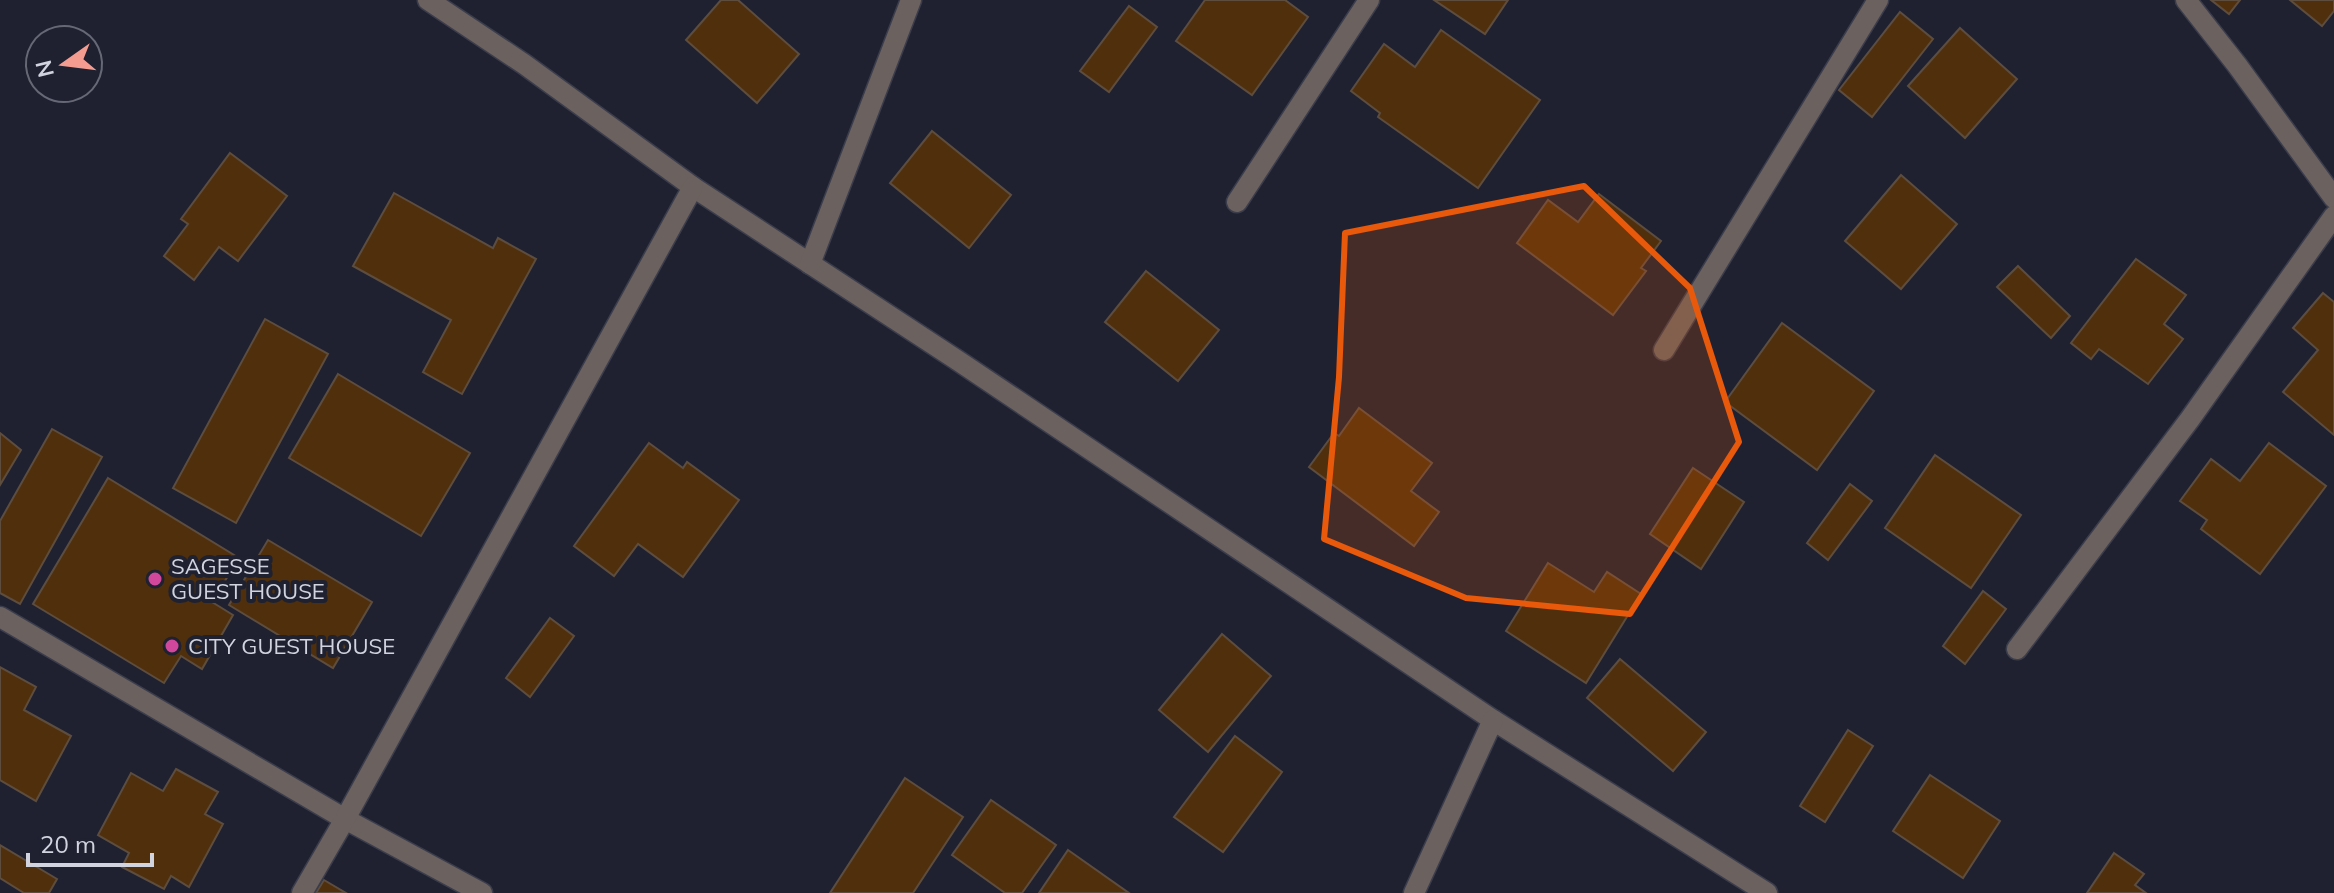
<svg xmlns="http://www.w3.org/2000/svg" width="2334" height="893" font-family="Mulish,sans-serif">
	<rect width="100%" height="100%" fill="#1f2131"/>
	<g fill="#50300c" stroke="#5d4d3f" stroke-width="2">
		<polygon points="721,0 738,0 799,54 757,103 686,40"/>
		<polygon points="1205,0 1285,0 1308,17 1252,95 1176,41"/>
		<polygon points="1434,0 1508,0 1485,34"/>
		<polygon points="2211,0 2240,0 2229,14"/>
		<polygon points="2290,0 2334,0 2334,11 2322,26"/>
		<polygon points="1129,6 1157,27 1109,92 1080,71"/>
		<polygon points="1900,12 1933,39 1872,117 1839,90"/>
		<polygon points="1960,28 2017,79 1965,138 1908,86"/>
		<polygon points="1441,30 1540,100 1478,188 1378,117 1380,113 1351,91 1384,44 1415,67"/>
		<polygon points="932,131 1011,195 969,248 890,183"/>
		<polygon points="230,153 287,196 238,261 219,247 194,280 164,256 188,224 181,219"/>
		<polygon points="1901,175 1957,224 1901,289 1845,241"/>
		<polygon points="394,193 493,248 498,238 536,259 462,394 423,372 451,320 353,266"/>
		<polygon points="1599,194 1661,241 1641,268 1646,271 1613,315 1517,243 1548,200 1578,222"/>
		<polygon points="2136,259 2186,295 2164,324 2183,339 2148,384 2099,349 2091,359 2071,343"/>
		<polygon points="2018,266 2070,316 2051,338 1997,287"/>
		<polygon points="1146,271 1219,330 1178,381 1105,322"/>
		<polygon points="2323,293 2334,302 2334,435 2283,392 2318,350 2293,328"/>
		<polygon points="265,319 328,354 236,523 173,488"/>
		<polygon points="1782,323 1874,391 1817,470 1725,402"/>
		<polygon points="338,374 470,453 421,536 289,458"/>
		<polygon points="1359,408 1432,463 1411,491 1439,512 1414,546 1309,467 1334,433 1339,436"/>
		<polygon points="52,429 102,457 20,604 0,593 0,521"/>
		<polygon points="0,433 21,450 0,485"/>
		<polygon points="649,443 683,468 687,462 739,500 683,577 638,544 614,576 574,546"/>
		<polygon points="2269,443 2326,486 2260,574 2201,529 2207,520 2180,501 2211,459 2240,481"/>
		<polygon points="1935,455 2021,515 1971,588 1885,528"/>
		<polygon points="1693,468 1744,502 1701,569 1650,534"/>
		<polygon points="108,478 239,558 212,602 233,615 202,669 181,656 164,683 33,604"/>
		<polygon points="1850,484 1872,501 1828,560 1807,543"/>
		<polygon points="268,540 372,602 333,668 229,605"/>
		<polygon points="1548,563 1594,592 1607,572 1641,594 1586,683 1506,631"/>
		<polygon points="1983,591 2006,609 1965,664 1943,646"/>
		<polygon points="550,618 574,636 530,697 506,678"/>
		<polygon points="1222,634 1271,676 1208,752 1159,710"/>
		<polygon points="1620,659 1706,732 1673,771 1587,698"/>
		<polygon points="0,667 36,687 24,710 71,736 36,801 0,780"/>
		<polygon points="1848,730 1873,746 1825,822 1800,806"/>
		<polygon points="1235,736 1282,772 1223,852 1174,817"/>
		<polygon points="176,769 218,792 205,814 223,824 189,887 171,876 164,889 122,867 129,853 98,835 131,773 163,791"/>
		<polygon points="1930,775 2000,821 1963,878 1893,831"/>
		<polygon points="905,778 963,817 913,893 830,893"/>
		<polygon points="991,800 1056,845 1022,893 1005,893 952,855"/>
		<polygon points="0,845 57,879 49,893 24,893 0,878"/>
		<polygon points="1068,850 1129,893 1039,893"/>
		<polygon points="2114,853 2144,874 2135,885 2146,893 2087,893"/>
		<polygon points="324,880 346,893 316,893"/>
	</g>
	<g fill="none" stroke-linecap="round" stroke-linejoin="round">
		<defs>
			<g id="minor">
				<polyline points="428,0 524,64 693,187 957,360 1493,720 1767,893"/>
				<polyline points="2186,0 2237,65 2334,198"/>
				<polyline points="1237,202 1369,0"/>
				<polyline points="810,264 911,0"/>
				<polyline points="1664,350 1878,0"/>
				<polyline points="0,617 345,819 482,893"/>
				<polyline points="2017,649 2190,419 2334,216"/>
				<polyline points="302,893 345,819 693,187"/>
				<polyline points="1414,893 1493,720"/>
			</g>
		</defs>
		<use href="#minor" stroke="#3b3d4d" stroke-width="23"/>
		<use href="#minor" stroke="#6b615e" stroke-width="20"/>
	</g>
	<path fill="#e8590c" fill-opacity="0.2" stroke="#e8590c" stroke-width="6" stroke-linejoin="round" d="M1584,186L1690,288L1739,442L1630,614L1466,598L1324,539L1339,377L1345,233Z"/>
	<g fill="#d1479c" stroke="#1f2131" stroke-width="3">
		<circle cx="155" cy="579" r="8"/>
		<circle cx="172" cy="646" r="8"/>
	</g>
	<g text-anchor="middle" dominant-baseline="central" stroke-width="8" stroke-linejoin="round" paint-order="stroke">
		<g font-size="22" fill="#d1d3de" stroke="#1f2131" text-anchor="start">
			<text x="171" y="566">SAGESSE<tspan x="171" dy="25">GUEST HOUSE</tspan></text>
			<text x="188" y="646">CITY GUEST HOUSE</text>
		</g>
	</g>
	<g transform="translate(64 64) rotate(256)"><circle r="38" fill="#1f2131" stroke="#666876" stroke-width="2"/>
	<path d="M0-6L14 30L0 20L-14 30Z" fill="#f59c91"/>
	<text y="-12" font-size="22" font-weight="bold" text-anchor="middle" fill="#d1d3de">N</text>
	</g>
	<path d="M28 853v12h124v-12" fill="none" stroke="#d1d3de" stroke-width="4"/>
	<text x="40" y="853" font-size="24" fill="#d1d3de" stroke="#1f2131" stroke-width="6" paint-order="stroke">20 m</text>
</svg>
